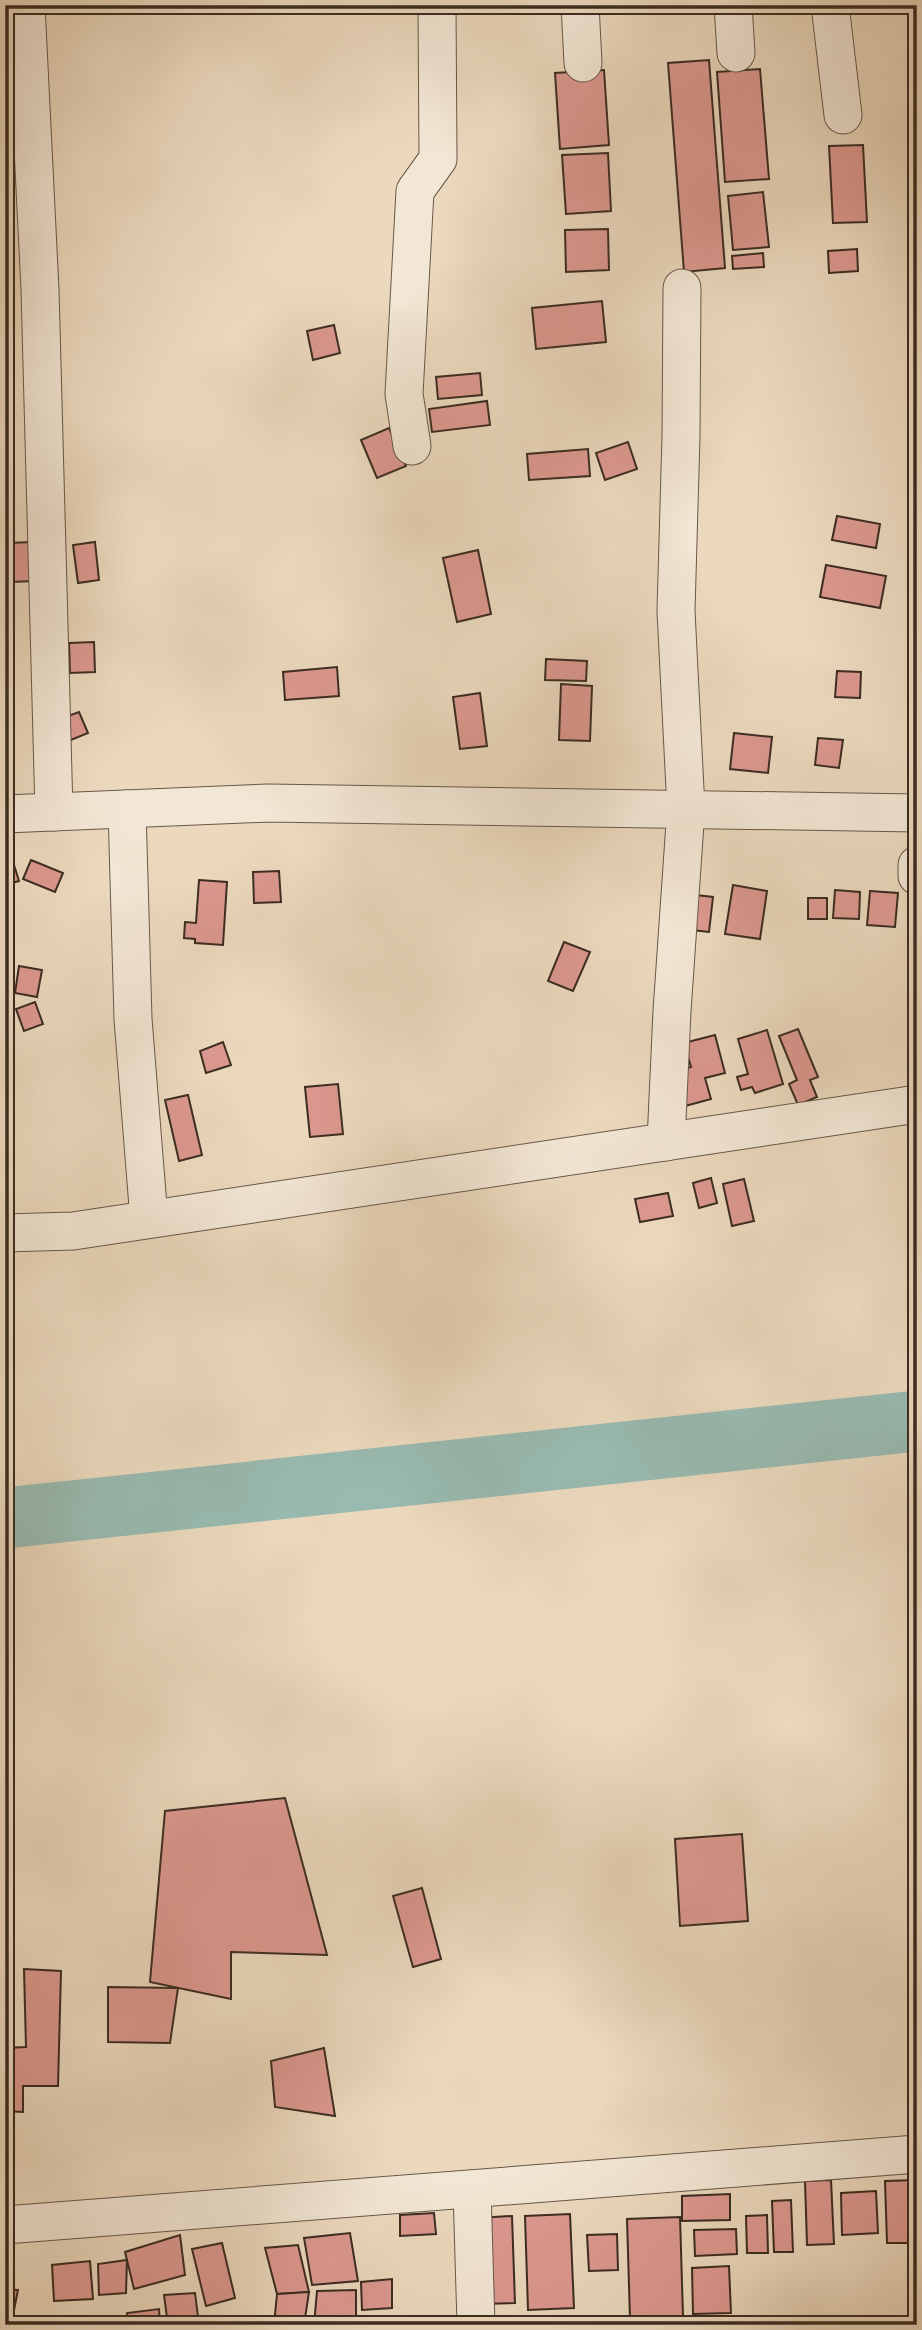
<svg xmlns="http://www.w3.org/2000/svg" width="922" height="2330" font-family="'IM FELL English',serif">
	<rect width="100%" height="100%" fill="#ebd8bd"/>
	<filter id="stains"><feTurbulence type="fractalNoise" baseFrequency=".00286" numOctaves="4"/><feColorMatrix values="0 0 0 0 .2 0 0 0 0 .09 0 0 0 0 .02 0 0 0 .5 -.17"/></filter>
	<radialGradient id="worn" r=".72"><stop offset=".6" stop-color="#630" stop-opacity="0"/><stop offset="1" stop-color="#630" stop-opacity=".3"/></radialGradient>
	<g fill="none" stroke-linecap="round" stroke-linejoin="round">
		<polyline stroke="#98bab0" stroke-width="61" points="5,1518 917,1421"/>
	</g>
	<g fill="#dc988f" stroke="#3b2d21" stroke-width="2">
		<polygon points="709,60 725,268 684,272 668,63"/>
		<polygon points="760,69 769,179 725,182 717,72"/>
		<polygon points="604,70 609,145 560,149 555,73"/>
		<polygon points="863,145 867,222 833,223 829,146"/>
		<polygon points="608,153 611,211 566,214 562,155"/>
		<polygon points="763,192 769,247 733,250 728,196"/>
		<polygon points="608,229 609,270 566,272 565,230"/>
		<polygon points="857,249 858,271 829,273 828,251"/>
		<polygon points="763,253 764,267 733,269 732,256"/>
		<polygon points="602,301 606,342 536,349 532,308"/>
		<polygon points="334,325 340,353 313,360 307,331"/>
		<polygon points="480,373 482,395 438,399 436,377"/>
		<polygon points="487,401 490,425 432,432 429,409"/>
		<polygon points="389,428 406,466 377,478 361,440"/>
		<polygon points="628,442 637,469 605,480 596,453"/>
		<polygon points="588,449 590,476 529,480 527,454"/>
		<polygon points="837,516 880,524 876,548 832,540"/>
		<polygon points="32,542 34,581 12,582 9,543"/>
		<polygon points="95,542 99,580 78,583 73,545"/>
		<polygon points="478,550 491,614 457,622 443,558"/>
		<polygon points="826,565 886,576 880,608 820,597"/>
		<polygon points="94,642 95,672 70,673 69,643"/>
		<polygon points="546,659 587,661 586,681 545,680"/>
		<polygon points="337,667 339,696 285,700 283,672"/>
		<polygon points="837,671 861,672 860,698 835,697"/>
		<polygon points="561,684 592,686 590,741 559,740"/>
		<polygon points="480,693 487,746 460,749 453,697"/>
		<polygon points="79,712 88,733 66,742 57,720"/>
		<polygon points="734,733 772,737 768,773 730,769"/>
		<polygon points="818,738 843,740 839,768 815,765"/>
		<polygon points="9,849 19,881 5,885 5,850"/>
		<polygon points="31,860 63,873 55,892 23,879"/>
		<polygon points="279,871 281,902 254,903 253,872"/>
		<polygon points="199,880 227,882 223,945 195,943 195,939 184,938 185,922 196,923"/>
		<polygon points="733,885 767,891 760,939 725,934"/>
		<polygon points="835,890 860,892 859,919 833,918"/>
		<polygon points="870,891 898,893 895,927 867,925"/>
		<polygon points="687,894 713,897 709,932 683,929"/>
		<rect x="808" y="898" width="19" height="21"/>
		<polygon points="564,942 590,952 573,991 548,981"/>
		<polygon points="19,966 42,970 37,997 15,993"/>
		<polygon points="35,1002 43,1024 24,1031 16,1009"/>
		<polygon points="798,1029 818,1077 810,1080 817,1097 798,1105 789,1084 797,1080 779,1036"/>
		<polygon points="767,1030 783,1084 755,1093 752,1087 741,1090 737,1077 748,1074 738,1039"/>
		<polygon points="715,1035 725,1073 705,1078 711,1099 685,1106 676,1071 691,1067 684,1043"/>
		<polygon points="223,1042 231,1065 206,1073 200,1051"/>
		<polygon points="338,1084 343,1134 310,1137 305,1087"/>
		<polygon points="188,1095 202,1155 179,1161 165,1100"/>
		<polygon points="711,1178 717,1203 699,1208 693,1183"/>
		<polygon points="744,1179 754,1221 732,1226 723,1184"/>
		<polygon points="668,1193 673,1216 640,1222 635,1199"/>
		<polygon points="285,1798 327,1955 231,1952 231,1999 150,1982 165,1811"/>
		<polygon points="742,1834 748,1921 680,1926 675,1839"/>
		<polygon points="422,1888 441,1959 413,1967 393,1896"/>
		<polygon points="24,1969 61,1971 58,2086 23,2086 23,2112 5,2111 5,2048 26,2047"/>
		<polygon points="108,1987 178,1988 170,2043 108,2042"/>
		<polygon points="324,2048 335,2116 275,2107 271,2061"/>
		<polygon points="831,2180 834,2244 807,2245 805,2181"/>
		<polygon points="917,2180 917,2243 887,2243 885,2181"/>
		<polygon points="876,2191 878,2233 842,2235 841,2193"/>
		<polygon points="730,2194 730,2220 682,2221 682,2196"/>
		<polygon points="791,2200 793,2252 774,2252 772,2201"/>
		<polygon points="434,2213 436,2234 400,2236 400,2215"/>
		<polygon points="570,2214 574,2308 528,2310 525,2216"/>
		<polygon points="767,2215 768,2253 747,2253 746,2216"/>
		<polygon points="512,2216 515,2303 479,2304 477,2218"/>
		<polygon points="680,2217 683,2316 630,2319 627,2219"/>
		<polygon points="736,2229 737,2254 695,2256 694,2230"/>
		<polygon points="350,2233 358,2281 312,2285 304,2238"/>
		<polygon points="617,2234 618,2270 589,2271 587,2235"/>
		<polygon points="180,2235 185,2275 134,2289 125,2252"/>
		<polygon points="222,2243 235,2298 206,2306 192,2249"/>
		<polygon points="298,2245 309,2292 277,2294 265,2248"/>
		<polygon points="127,2260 126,2293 99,2295 98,2264"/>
		<polygon points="90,2261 93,2299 54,2301 52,2265"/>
		<polygon points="729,2266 731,2313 693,2314 692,2268"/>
		<polygon points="392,2279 392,2308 362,2310 361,2282"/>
		<polygon points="5,2289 18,2290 11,2325 5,2325"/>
		<polygon points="356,2290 356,2325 314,2325 317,2291"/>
		<polygon points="309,2292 304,2325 274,2325 277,2294"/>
		<polygon points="195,2293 199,2325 168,2325 164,2295"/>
		<polygon points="159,2309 160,2325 128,2325 127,2313"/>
		<polygon points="443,2316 444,2325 371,2325 371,2321"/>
	</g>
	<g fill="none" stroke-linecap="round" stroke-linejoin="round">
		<defs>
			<g id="street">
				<polyline points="26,5 40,290 54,812"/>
				<polyline points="580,5 583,63"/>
				<polyline points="733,5 736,53"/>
				<polyline points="830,5 843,115"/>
				<polyline points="412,446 404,394 415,191 438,159 437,5"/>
				<polyline points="127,809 133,1019 149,1219"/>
				<polyline points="5,814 269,803 917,813"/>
				<polyline points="917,865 917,876"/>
				<polyline points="666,1142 672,1011 686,809 676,611 681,436 682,288"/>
				<polyline points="5,1233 73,1231 917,1104"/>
				<polyline points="472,2189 476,2325"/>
				<polyline points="5,2225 917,2154"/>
			</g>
		</defs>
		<use href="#street" stroke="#675848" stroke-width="39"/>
		<use href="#street" stroke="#f2e6d4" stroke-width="37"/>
	</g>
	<rect width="922" height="2330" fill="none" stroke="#ebd8bd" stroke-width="28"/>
	<rect x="7" y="7" width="908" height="2316" fill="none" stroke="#3b2d21" stroke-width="3.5"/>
	<rect x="14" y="14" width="894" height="2302" fill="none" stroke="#3b2d21" stroke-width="2"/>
	<rect width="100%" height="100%" filter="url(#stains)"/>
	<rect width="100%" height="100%" fill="url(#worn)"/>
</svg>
